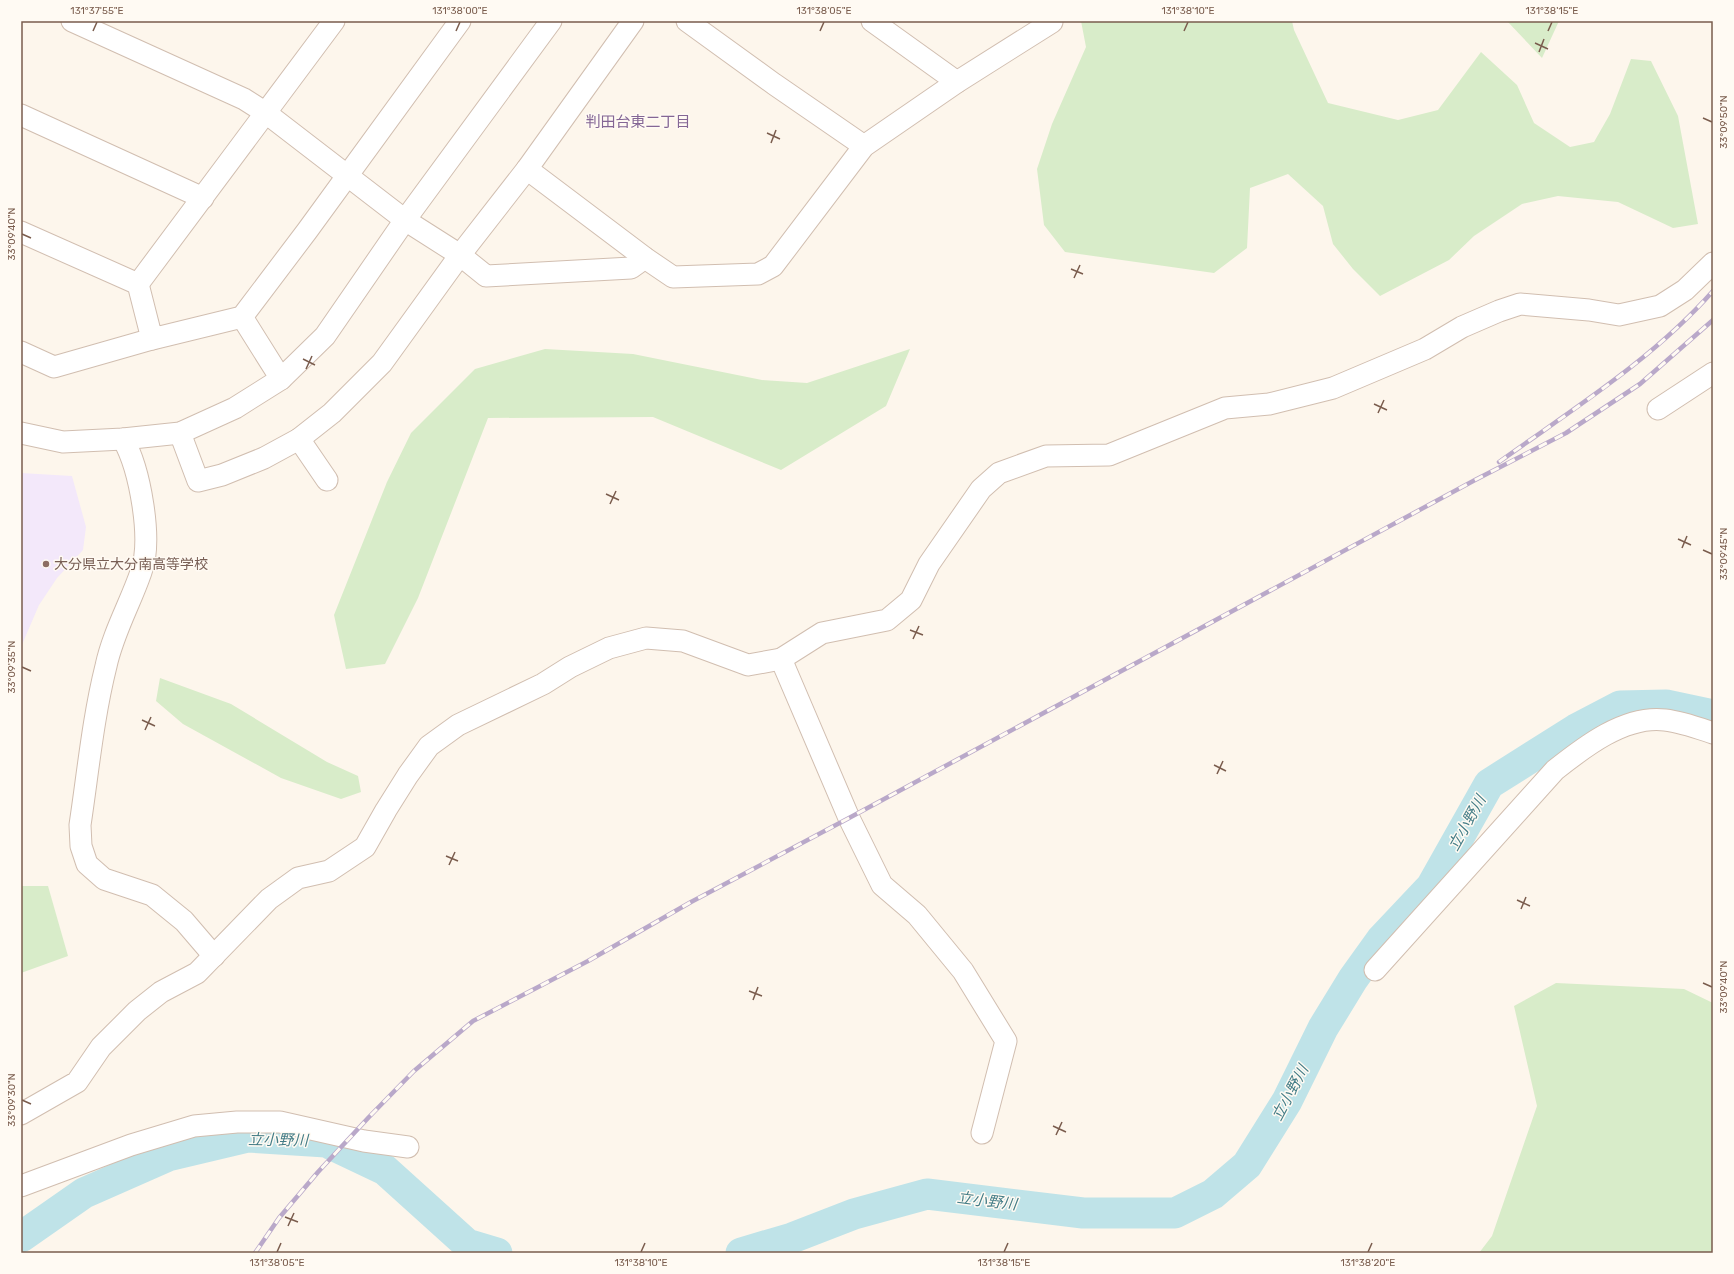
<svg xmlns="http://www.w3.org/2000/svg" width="1734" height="1274" font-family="Rubik,'Noto Sans JP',sans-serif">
	<rect width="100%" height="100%" fill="#fdf6ec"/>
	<polygon fill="#f3e8fa" points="21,473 72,476 86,527 83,550 57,578 39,605 21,647"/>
	<g fill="#d8ecc9">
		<polygon points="1081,21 1292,21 1294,30 1328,103 1398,120 1438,110 1481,52 1517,85 1534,123 1570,147 1594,142 1610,114 1631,59 1651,61 1678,116 1698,224 1673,228 1618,202 1558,196 1522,204 1474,236 1449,260 1380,296 1353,269 1333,244 1323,206 1288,174 1250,188 1247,248 1214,273 1065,252 1044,225 1037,169 1052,124 1086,47"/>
		<polygon points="1507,21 1559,21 1542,58"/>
		<polygon points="545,349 633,354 762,380 807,383 910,349 886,406 781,470 653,417 488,418 418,598 385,664 346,669 334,615 387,482 411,433 475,369"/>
		<polygon points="160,678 231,704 327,762 358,776 361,792 341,799 281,778 183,724 156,701"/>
		<polygon points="21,886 48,886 68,956 21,973"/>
		<polygon points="1556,983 1684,989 1713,1003 1713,1253 1479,1253 1492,1236 1537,1106 1514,1006"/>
	</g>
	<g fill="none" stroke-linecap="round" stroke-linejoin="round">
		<g stroke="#bfe3e8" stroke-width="31">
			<polyline points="21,1237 84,1193 168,1156 248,1137 326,1142 385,1170 467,1244 497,1253"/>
			<polyline points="741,1253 792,1238 854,1214 927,1194 1083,1213 1175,1213 1213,1194 1247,1165 1287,1101 1323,1028 1353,979 1381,940 1431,887 1489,784 1576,729 1620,706 1666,705 1713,715"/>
		</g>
		<defs>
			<g id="minor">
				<polyline points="72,21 244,99 266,113 405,220 460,255 486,276 631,268 645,258"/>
				<polyline points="687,21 774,84 864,146"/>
				<polyline points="872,21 957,82"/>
				<polyline points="21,115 203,198"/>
				<polyline points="527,169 645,258 673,277 758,274 773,266 864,146 957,82 1052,22 1050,21"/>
				<polyline points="21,232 138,284 152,339 242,317 307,231 460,21"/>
				<polyline points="138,284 334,21"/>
				<polyline points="242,317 281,379"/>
				<polyline points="21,352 54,367 152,339"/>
				<polyline points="1658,409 1713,373"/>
				<polyline points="21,433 63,442 123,439 180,433 235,408 281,379 325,336 405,220 551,21"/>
				<polyline points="180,433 198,481 222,475 264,458 299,439 332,413 382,363 460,255 527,169 633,21"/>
				<path d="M123,439C140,469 153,540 141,572C130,604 113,633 106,666C93,718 88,772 80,825L81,846L87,864L104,879L152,895L184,921L214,956"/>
				<polyline points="299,439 327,480"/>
				<polyline points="781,659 849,818 882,885 917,915 963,971 1006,1041 982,1133"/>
				<path d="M1375,970L1555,770C1584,747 1625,715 1665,720C1682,722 1698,728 1713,733"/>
				<polyline points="21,1114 77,1082 101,1047 137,1011 161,992 197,973 269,899 298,878 329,871 365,847 386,810 408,775 429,746 458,725 543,684 570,667 609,648 646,638 683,641 748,665 781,659 822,633 887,620 911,600 929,564 981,489 999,473 1046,456 1109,455 1225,408 1269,404 1333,388 1425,349 1462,327 1499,311 1520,304 1589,310 1619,315 1660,306 1685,290 1713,263"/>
				<polyline points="21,1186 131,1145 194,1126 237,1122 280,1122 364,1141 408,1147"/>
			</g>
		</defs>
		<use href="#minor" stroke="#d1beb0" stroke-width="23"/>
		<use href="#minor" stroke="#fff" stroke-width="21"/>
		<defs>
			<g id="rail">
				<path d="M1499,462C1573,409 1652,360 1713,291"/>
				<polyline points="255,1253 279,1218 318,1172 369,1117 414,1071 473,1021 588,961 691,902 849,818 1475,480 1566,433 1640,384 1713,320"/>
			</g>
		</defs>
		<use href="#rail" stroke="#b9a8c9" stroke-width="4.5"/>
		<use href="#rail" stroke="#fffaf3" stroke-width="3" stroke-dasharray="9" stroke-linecap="butt"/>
	</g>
	<path fill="none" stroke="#7a5c4d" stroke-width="1.5" d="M93,31L97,22M456,31L460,22M820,31L824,22M1184,31L1188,22M1548,31L1552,22M1535,43L1548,49M1539,52L1544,39M1703,118L1712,122M767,133L780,139M771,143L776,130M22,234L31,238M1071,269L1083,274M1074,278L1080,265M303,359L315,365M306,369L312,356M1374,404L1387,410M1378,413L1384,400M606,494L619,500M610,504L616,491M1678,539L1691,545M1682,548L1687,536M1703,550L1712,554M910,630L923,635M913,639L919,626M22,667L31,671M142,720L155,726M145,730L151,717M1214,765L1226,771M1217,774L1223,761M446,856L458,861M449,865L455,852M1517,900L1530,906M1521,909L1526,897M1703,983L1712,987M749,991L762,996M753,1000L758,987M22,1100L31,1104M1053,1126L1066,1132M1056,1135L1062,1122M285,1217L298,1222M288,1226L294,1213M277,1252L281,1243M641,1252L645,1243M1004,1252L1008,1243M1368,1252L1372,1243"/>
	<circle fill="#8d6e63" stroke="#fffaf3" stroke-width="1.5" cx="46" cy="564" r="4"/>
	<g text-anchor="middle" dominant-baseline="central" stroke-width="3" stroke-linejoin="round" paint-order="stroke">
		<g font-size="14" fill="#785e54" stroke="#fffaf3" text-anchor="start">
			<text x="54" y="564">大分県立大分南高等学校</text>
		</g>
		<g font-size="15" fill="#846695" stroke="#fffaf3">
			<text x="638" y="122">判田台東二丁目</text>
		</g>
		<g font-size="15" font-style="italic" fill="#437c86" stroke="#fffaf3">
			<text transform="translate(1467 823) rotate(-61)">立小野川</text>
			<text transform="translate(1290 1093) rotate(-62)">立小野川</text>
			<text transform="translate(278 1140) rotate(1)">立小野川</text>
			<text transform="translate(987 1201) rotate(7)">立小野川</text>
		</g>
	</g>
	<rect width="1734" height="1274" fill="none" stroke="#fffaf3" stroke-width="44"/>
	<rect x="22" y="22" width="1690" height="1230" fill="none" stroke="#7a5c4d" stroke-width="1.5"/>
	<g font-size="10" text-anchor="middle" fill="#7a5c4d">
		<text x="97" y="14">131°37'55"E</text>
		<text x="460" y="14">131°38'00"E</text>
		<text x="824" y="14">131°38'05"E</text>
		<text x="1188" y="14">131°38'10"E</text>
		<text x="1552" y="14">131°38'15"E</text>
		<text transform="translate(1723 122) rotate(-90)" y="4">33°09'50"N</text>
		<text transform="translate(11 234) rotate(-90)" y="4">33°09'40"N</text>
		<text transform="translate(1723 554) rotate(-90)" y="4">33°09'45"N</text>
		<text transform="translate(11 667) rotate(-90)" y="4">33°09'35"N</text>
		<text transform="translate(1723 987) rotate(-90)" y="4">33°09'40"N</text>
		<text transform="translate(11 1100) rotate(-90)" y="4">33°09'30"N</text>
		<text x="277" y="1266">131°38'05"E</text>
		<text x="641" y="1266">131°38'10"E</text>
		<text x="1004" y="1266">131°38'15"E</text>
		<text x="1368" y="1266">131°38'20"E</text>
	</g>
</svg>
